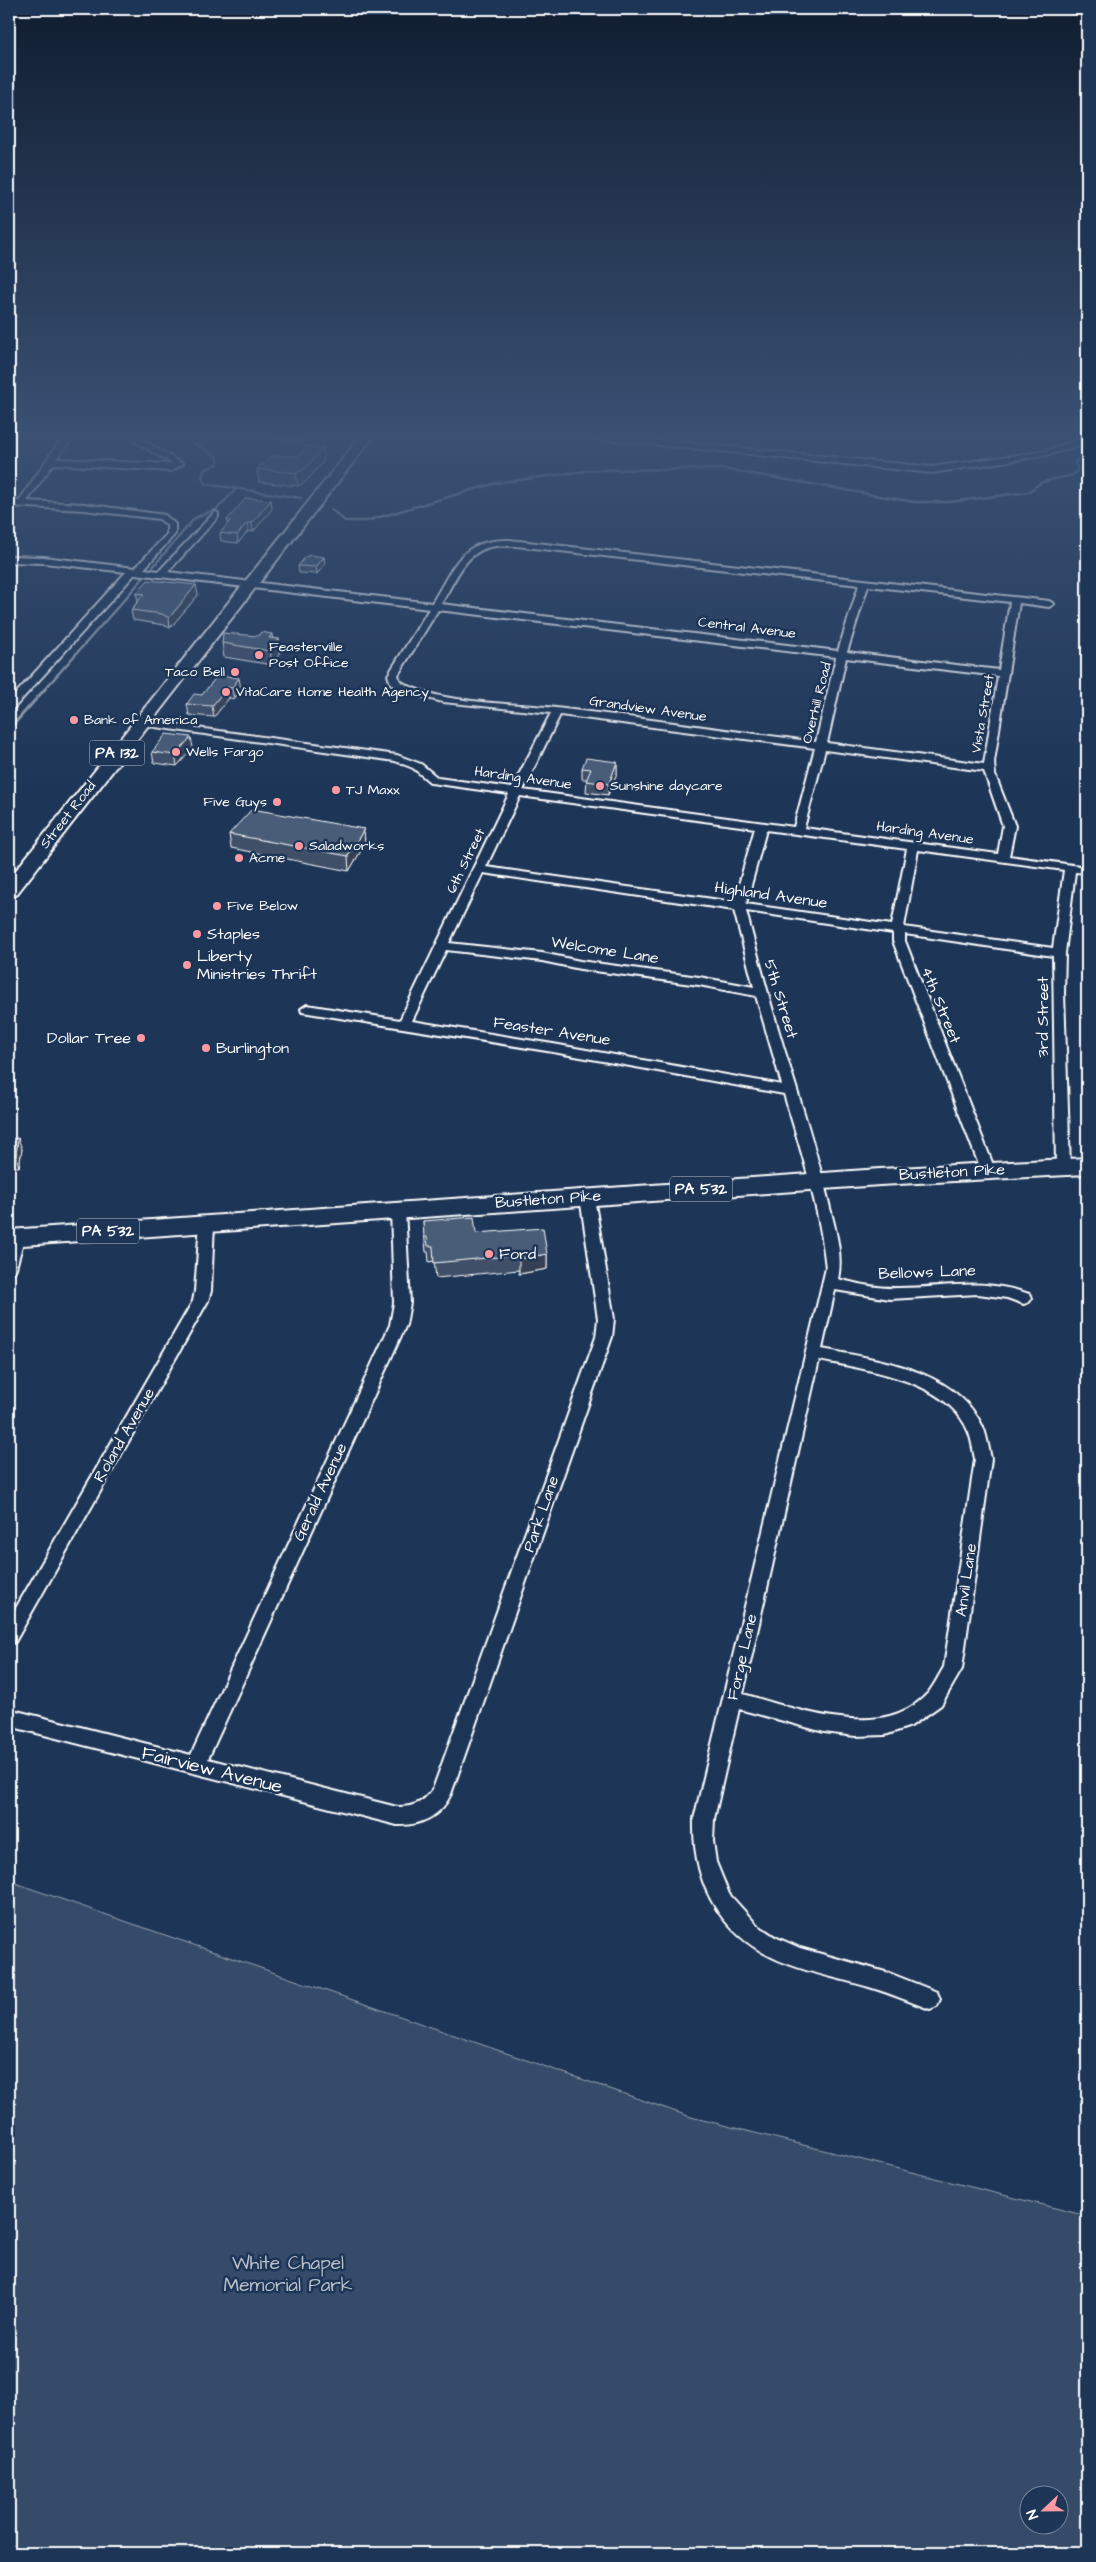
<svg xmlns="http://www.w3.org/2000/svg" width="1096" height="2562" font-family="'Architects Daughter',sans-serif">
	<rect width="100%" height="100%" fill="#1d3557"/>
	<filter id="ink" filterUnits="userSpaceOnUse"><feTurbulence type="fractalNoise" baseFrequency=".02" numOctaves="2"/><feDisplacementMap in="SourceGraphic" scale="10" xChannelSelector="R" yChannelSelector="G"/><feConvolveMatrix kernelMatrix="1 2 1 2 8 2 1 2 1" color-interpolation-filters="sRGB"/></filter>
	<g filter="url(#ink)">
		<path fill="#364b69" stroke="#9aa5b4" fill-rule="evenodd" d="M9,1881L691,2117L1087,2216V2553H33L9,2544ZM1028,2494H1058V2524H1028Z"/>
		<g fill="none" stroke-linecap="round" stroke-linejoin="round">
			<g stroke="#a0aab8" stroke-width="2.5">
				<polyline points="176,433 218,457 218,464 204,470 202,476 205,484 301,498"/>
				<polyline points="331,509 345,521 366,521 496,483 593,470 724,469 914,502 949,502 1028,492 1042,482 1073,475 1078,469 1075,462 1087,450"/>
				<polyline points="151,569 195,518 217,509 235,490"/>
				<polyline points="44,690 146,575"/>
			</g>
			<polyline stroke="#a0aab8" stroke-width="3" points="9,725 14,724 45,689"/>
			<defs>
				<g id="street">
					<path d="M69,433H77L56,459L173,464L133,440V436H136L183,464L171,471L53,464L27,501L84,504L165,515L175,524V534L144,569L159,571L215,512L218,513V517L168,572L432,603C455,566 460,539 510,540L1049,601L1054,604L1049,607L1019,603L994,762L995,775L1015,826L1009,856L1087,867V873L1075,872L1065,953L1064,993L1070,1167L1068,1170H1058L1056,1167L1053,956L905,934V941L995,1170L988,1175L981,1170L893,941V933L746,911C758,956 769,999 782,1042C799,1097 817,1151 830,1208C836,1231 843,1256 838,1279C858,1284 878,1289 899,1288C949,1288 980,1277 1029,1294L1032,1298L1029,1302L1024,1304L1007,1298L978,1294L890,1299L835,1290L822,1349C879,1360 957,1369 984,1429C987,1438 989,1449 991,1459L962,1669L941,1705L911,1726L885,1735L855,1736L824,1732L739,1709L714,1819L713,1841L716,1862L729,1894L757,1925L775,1937L800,1948L889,1973L937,1992L940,1999L937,2006L930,2009C910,2002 890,1993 869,1987C842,1979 814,1974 788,1964C723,1940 692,1887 694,1819L826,1268C820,1208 801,1151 784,1094L553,1052L302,1012L301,1009L307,1005L400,1020L509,794L431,783L413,768L395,761L141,725L136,722L137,720L397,755L421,764L438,778L512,788L551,713L443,702L403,692L391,684L388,675L429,609L135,574L13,709L9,710V701L126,572L44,563L9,562V556L44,557L135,568L167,534V525L159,519L84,510L9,506V500L19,501L56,446ZM496,546H516L859,585L838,651L441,604C456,580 465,549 496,546ZM868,586L1010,602L999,670L847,652ZM438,610L836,657L816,742C730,731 643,718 556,708C513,703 434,704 400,681L398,675ZM846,658L998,676L984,764L827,743ZM560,715L815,748L794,827L523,790ZM825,750L984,771L1003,826L998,854L804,828ZM520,796L755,828L734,902L486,867ZM766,830L907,849L892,925L746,904ZM918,850L1064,870L1053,948L904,927ZM483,873L734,910L754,987L699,977L580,961L542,953L449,943ZM446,950L542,961L580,969L699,985L756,996L782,1085L553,1044L412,1021ZM819,1360C867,1370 949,1380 969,1433C972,1441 973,1450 975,1459L944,1667C939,1675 934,1686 928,1693C883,1743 797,1709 743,1694Z"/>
					<polygon points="245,433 302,435 304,433 313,433 304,440 249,435"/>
					<polygon points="558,433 586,433 932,467 1046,451 1071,442 1085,433 1087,433 1087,439 1077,446 1047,455 932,473 562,435"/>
					<path d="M587,1192L594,1197L614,1319L612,1337L451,1794C441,1816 421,1826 397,1825L9,1726V1709L191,1755L390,1325L394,1303L391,1210L398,1205L405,1210L410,1303L406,1325L208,1759L397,1807C414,1807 423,1803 433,1789L596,1337L598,1319L580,1197Z"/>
					<polygon points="207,1218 214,1223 211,1291 208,1301 15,1642 9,1644 9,1620 193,1301 195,1291 200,1223"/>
					<polygon points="17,1233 24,1238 16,1268 14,1272 9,1273 9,1241 12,1234"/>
				</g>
				<g id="primary">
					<polygon points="363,433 376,433 16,895 9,897 9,879"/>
					<polygon points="1087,1158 1087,1174 880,1185 9,1246 9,1230 880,1169"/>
				</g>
			</defs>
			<use href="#street" stroke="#fff" stroke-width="4"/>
			<use href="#primary" stroke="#fff" stroke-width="4"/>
			<use href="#street" fill="#1d3557" fill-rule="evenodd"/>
			<use href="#primary" fill="#1d3557" fill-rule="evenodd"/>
		</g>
		<g fill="#405068" stroke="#fff">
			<polygon points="324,460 306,482 298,486 259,482 257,469"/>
			<polygon points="271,500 272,509 253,532 248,531 238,543 221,541 220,533 228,524 227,520"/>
			<polygon points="324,557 325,564 317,574 299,573 298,566"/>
			<polygon points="136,593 198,595 170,628 164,625 133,620 131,610 138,601"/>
			<polygon points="272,638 279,639 280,653 272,665 224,657 222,643"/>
			<polygon points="218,675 241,689 234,699 229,698 214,717 189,715 187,704 202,695"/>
			<polygon points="193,748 177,766 154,763 152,752"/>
			<polygon points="617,762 617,773 608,795 586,792 587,779 582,779 582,768"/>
			<polygon points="364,829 365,844 349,871 231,848 229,834"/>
			<polygon points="9,1139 22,1149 19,1167 9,1167"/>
			<polygon points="423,1221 476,1233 547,1254 547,1269 519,1274 519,1270 436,1278 434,1261 429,1262 428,1252 426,1252"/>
		</g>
		<g fill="#344155" stroke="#fff">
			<polygon points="323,448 324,460 306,482 298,486 296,473"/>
			<polygon points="271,500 272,509 253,532 252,523"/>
			<polygon points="247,523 248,531 238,543 237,535"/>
			<polygon points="324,557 325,564 317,574 316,567"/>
			<polygon points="196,585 198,595 170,628 169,618"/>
			<polygon points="272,634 273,646 279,639 280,653 272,665 269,638"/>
			<polygon points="239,678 241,689 234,699 232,688"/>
			<polygon points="227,687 229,698 214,717 212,706"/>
			<polygon points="191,737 193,748 177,766 175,755"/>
			<polygon points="617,762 617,773 608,795 609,784"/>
			<polygon points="364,829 365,844 349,871 348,856"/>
			<polygon points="18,1138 22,1149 19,1167 16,1155"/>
			<polygon points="547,1254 547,1269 519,1274 519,1259"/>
		</g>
		<g fill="#4a5d79" stroke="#fff">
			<polygon points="307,446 323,448 305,469 296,473 257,469 271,456 299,456"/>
			<polygon points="246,498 271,500 252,523 247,523 237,535 220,533 230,521 227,520"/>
			<polygon points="310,555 324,557 316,567 298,566 305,557"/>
			<polygon points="148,580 196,585 169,618 162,614 131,610 144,594 136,593"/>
			<polygon points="261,632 272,634 269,638 279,639 270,651 222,643 223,633 258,636"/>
			<polygon points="218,675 239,678 232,688 227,687 212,706 187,704 194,694 202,695"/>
			<polygon points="166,734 191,737 175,755 152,752"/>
			<polygon points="586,758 617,762 609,784 586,781 591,769 582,768"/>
			<polygon points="252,809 364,829 348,856 229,834"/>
			<polygon points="18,1138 16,1155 9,1156 9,1139"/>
			<polygon points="474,1217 476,1233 543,1228 547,1254 519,1259 519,1255 434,1263 433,1246 428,1246 427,1237 424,1237 423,1221"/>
		</g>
	</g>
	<linearGradient id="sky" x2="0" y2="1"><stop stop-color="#101d30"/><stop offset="0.55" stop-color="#3a5174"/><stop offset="1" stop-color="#3a5174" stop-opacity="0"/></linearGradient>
	<rect width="1096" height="792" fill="url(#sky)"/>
	<g fill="#ff9aa2" stroke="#1d3557" stroke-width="2">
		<circle cx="259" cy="655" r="5"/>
		<circle cx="235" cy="672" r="5"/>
		<circle cx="226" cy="692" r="5"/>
		<circle cx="74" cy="720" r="5"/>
		<circle cx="176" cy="752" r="5"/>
		<circle cx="600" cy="786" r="5"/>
		<circle cx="336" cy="790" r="5"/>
		<circle cx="277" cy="802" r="5"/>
		<circle cx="299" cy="846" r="5"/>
		<circle cx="239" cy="858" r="5"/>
		<circle cx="217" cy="906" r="5"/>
		<circle cx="197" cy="934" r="5"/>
		<circle cx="187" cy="965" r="5"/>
		<circle cx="141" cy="1038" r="5"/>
		<circle cx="206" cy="1048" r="5"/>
		<circle cx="489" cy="1254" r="5"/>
	</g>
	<g text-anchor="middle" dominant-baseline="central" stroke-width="5" stroke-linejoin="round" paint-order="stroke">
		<g font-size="14" fill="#fff" stroke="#1d3557">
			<text transform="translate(747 628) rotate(7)">Central Avenue</text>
			<text transform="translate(817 703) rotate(-76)">Overhill Road</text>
			<text transform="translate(648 709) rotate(8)">Grandview Avenue</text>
			<text transform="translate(983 714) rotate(-80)">Vista Street</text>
			<text transform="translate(523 778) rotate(8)">Harding Avenue</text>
			<text transform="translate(68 815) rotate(-52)">Street Road</text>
			<text transform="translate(925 833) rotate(8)">Harding Avenue</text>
			<text transform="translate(466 861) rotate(-64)">6th Street</text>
		</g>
		<g font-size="14" fill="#fff" stroke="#1d3557" text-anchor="start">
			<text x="269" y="647">Feasterville<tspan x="269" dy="16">Post Office</tspan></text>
			<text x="225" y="672" text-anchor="end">Taco Bell</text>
			<text x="236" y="692">VitaCare Home Health Agency</text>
			<text x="84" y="720">Bank of America</text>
			<text x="186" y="752">Wells Fargo</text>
			<text x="610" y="786">Sunshine daycare</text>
			<text x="346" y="790">TJ Maxx</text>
			<text x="267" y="802" text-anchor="end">Five Guys</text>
			<text x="309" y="846">Saladworks</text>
			<text x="249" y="858">Acme</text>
			<text x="227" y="906">Five Below</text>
		</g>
		<g fill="#1d3557" stroke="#bbc2cd" stroke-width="1">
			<rect x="89.5" y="740.5" width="55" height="25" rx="4"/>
			<rect x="670" y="1176.5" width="62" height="25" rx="4"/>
			<rect x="77" y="1218.5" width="62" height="25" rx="4"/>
		</g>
		<g font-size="15" font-weight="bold" fill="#fff">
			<text x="117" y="753">PA 132</text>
			<text x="701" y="1189">PA 532</text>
			<text x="108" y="1231">PA 532</text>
		</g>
		<g font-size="16" fill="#fff" stroke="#1d3557">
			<text transform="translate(771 895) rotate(8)">Highland Avenue</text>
			<text transform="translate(605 950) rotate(9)">Welcome Lane</text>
			<text transform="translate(781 999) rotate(73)">5th Street</text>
			<text transform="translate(941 1005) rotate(68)">4th Street</text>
			<text transform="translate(1043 1017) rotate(-90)">3rd Street</text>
			<text transform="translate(552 1031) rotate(9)">Feaster Avenue</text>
			<text transform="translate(952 1172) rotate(-3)">Bustleton Pike</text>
			<text transform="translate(548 1199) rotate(-4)">Bustleton Pike</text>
			<text transform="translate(927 1272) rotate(-2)">Bellows Lane</text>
			<text transform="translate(124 1435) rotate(-60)">Roland Avenue</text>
			<text transform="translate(320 1492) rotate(-65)">Gerald Avenue</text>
			<text transform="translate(541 1514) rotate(-71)">Park Lane</text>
			<text transform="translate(966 1580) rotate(-82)">Anvil Lane</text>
			<text transform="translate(742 1657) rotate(-77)">Forge Lane</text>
		</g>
		<g font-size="16" fill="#fff" stroke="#1d3557" text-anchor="start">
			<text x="207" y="934">Staples</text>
			<text x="197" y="956">Liberty<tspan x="197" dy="18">Ministries Thrift</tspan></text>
			<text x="131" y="1038" text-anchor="end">Dollar Tree</text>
			<text x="216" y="1048">Burlington</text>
			<text x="499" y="1254">Ford</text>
		</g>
		<g font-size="19" fill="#fff" stroke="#1d3557">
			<text transform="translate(212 1770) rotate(14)">Fairview Avenue</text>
		</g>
		<g font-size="19" fill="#b9c0ca" stroke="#1d3557">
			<text x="288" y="2263">White Chapel<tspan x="288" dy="22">Memorial Park</tspan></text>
		</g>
	</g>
	<rect width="1096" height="2562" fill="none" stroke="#1d3557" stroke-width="30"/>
	<rect x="15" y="15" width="1066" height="2532" fill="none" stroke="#fff" stroke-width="2" filter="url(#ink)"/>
	<g transform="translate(1044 2510) rotate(248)"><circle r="24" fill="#1d3557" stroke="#77869a"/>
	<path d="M0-4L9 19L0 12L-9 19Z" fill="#ff9aa2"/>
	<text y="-8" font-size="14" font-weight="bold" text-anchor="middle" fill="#ffffff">N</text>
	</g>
</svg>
